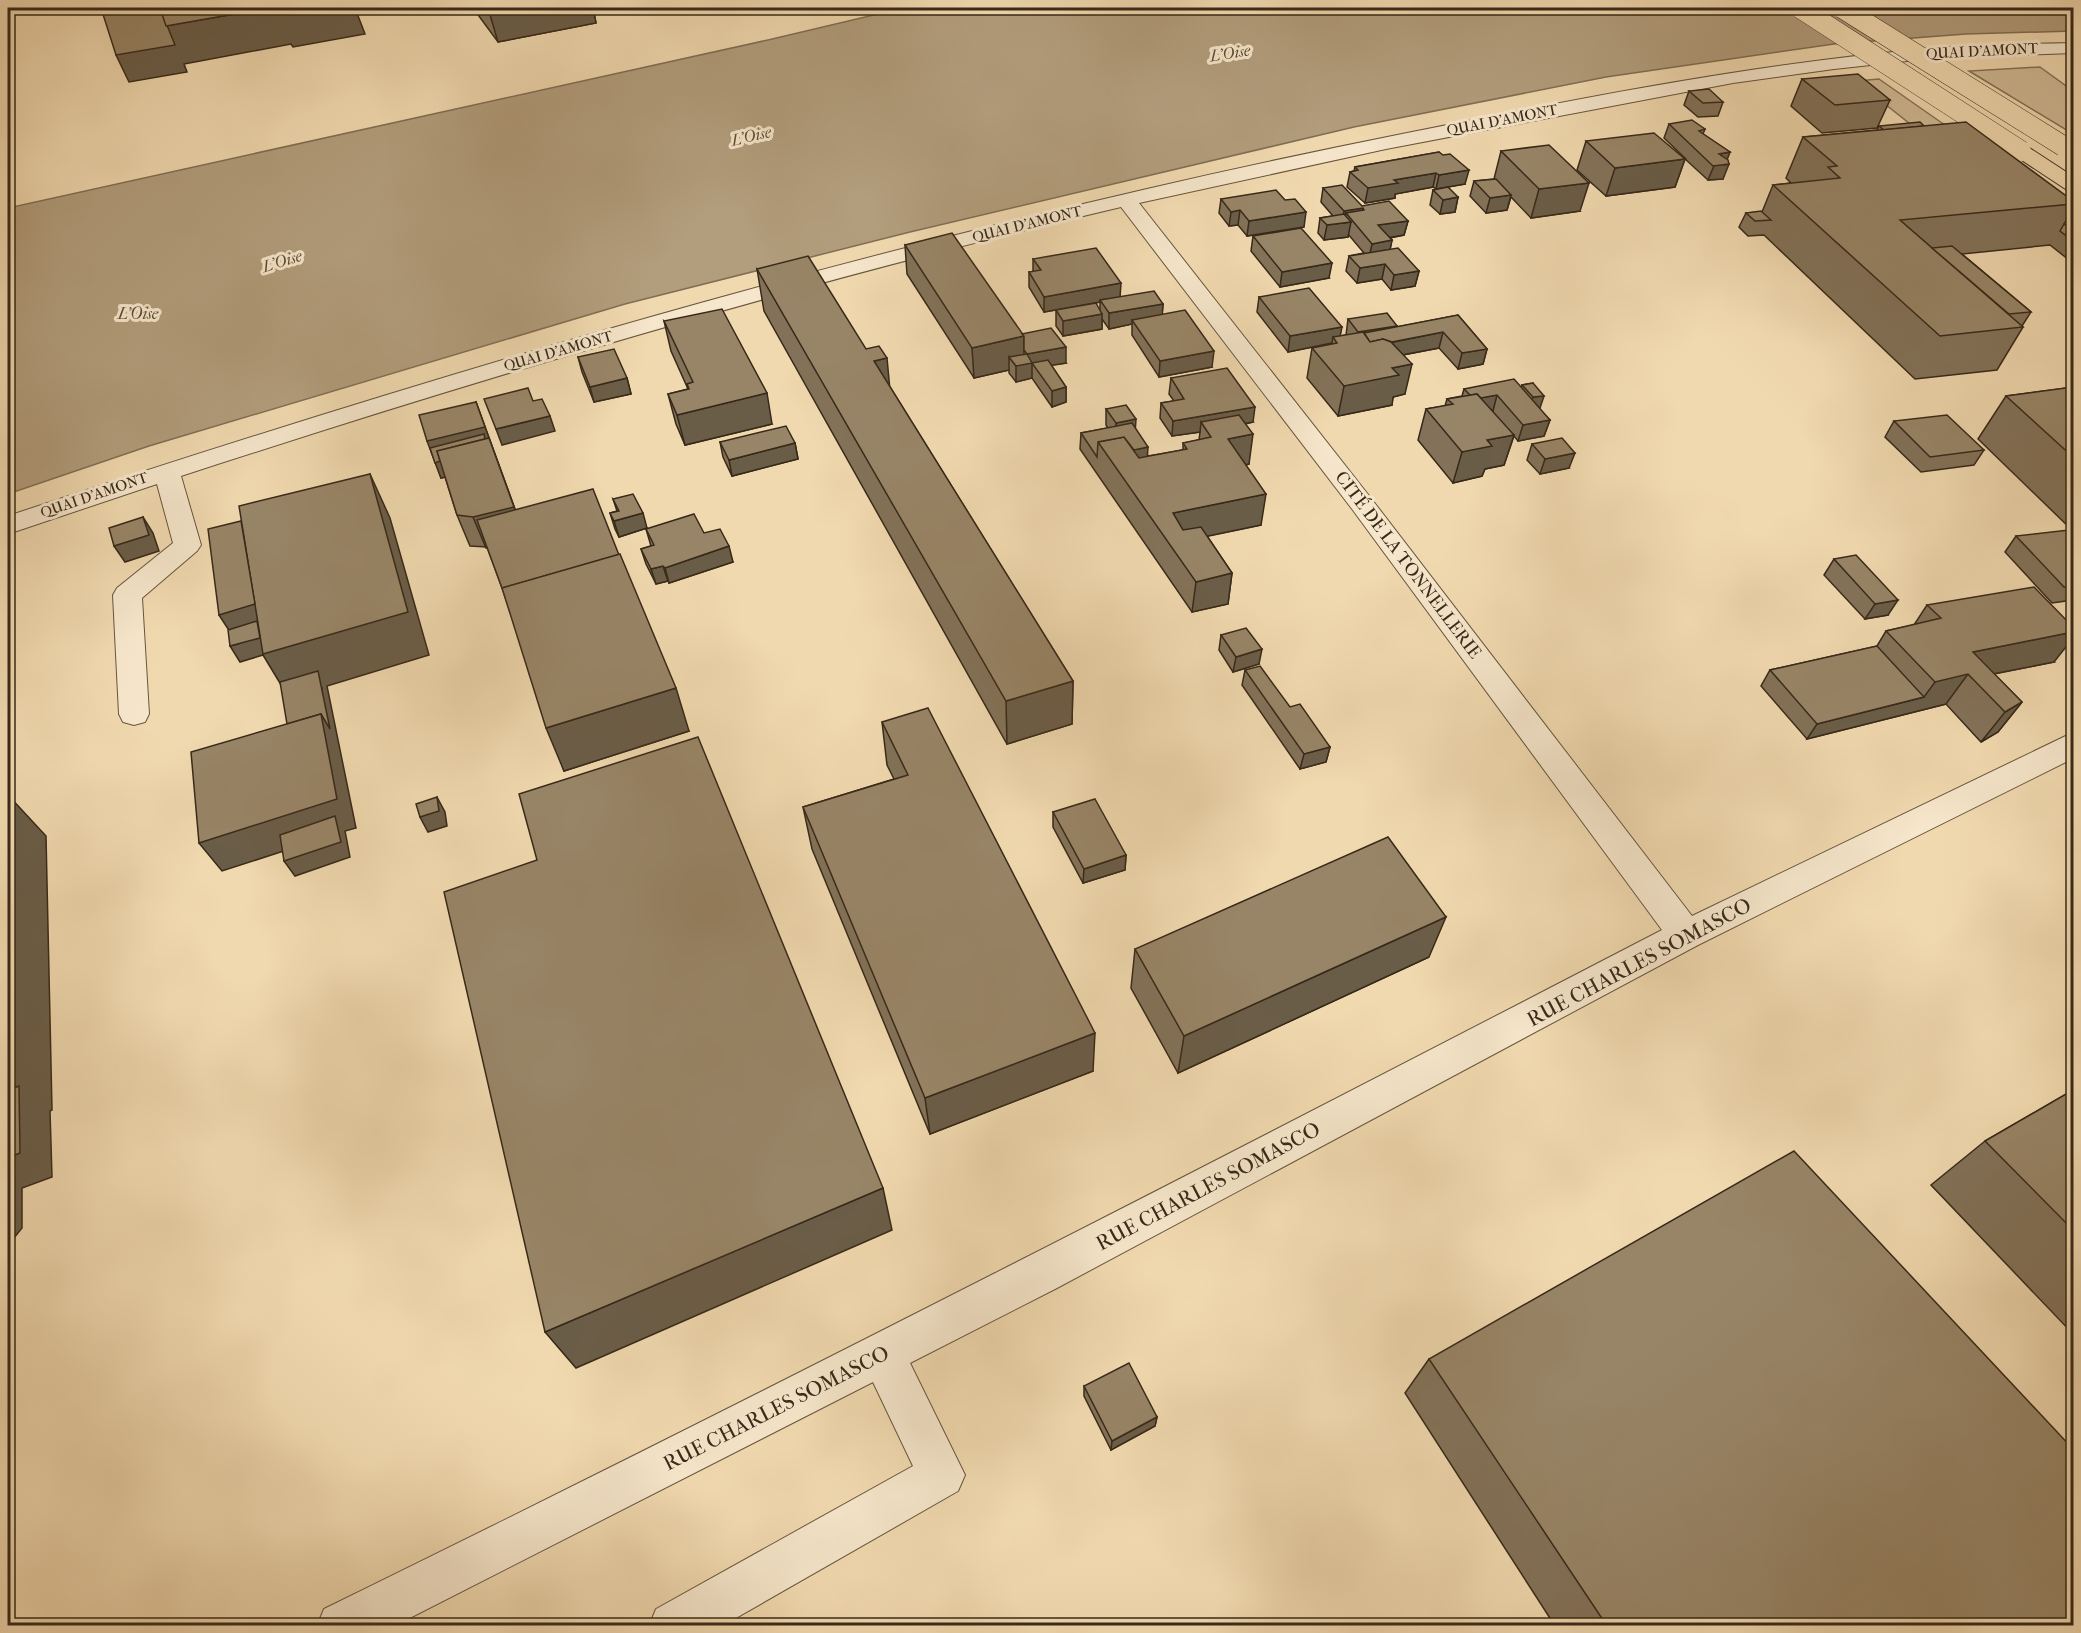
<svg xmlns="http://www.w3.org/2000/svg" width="2081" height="1633" font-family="'IM FELL French Canon',serif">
	<rect width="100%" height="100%" fill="#f1d9af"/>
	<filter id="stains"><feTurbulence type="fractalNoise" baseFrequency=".00333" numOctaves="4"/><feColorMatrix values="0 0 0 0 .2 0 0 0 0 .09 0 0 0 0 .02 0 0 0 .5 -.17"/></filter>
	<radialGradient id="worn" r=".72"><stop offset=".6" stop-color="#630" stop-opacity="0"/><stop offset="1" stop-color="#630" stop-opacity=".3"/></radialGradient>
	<g fill="#d1bb96" stroke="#847258" stroke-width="1.5">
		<polygon points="2040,67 2073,91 2073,134 1969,71"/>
		<polygon points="1879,79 1942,123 2073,208 2073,253 1856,81"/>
	</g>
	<polygon fill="#b29d7c" stroke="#816f54" stroke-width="1.5" points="959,8 2073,8 2073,31 1966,34 1834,44 1606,77 1354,127 910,232 625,304 149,446 8,494 8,208 768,40 882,13"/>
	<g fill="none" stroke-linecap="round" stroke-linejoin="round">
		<defs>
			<path id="minor" d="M2074,43V53L1935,58L1834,69L1733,83L1386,149L1139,203L1370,497L1692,916L2074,732V758L1698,945L1057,1288L910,1363L965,1475L958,1491L722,1626H649L656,1609L913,1466L873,1382L394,1626H317L324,1609C773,1389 1218,1160 1662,930L1352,509L1121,207C803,282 491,375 181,476L201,545L197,551L142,598L149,714L145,722L134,725L123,722L119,714L113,595L117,588L173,543L157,484L8,534V516C466,364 933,227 1407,133C1582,98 1757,63 1935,48C1981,44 2027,44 2074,43Z"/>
			<polygon id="highway" points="2021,145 2028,147 2074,177 2074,192 2067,190 2014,155 2011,151 2014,147"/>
		</defs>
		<use href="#minor" stroke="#66553e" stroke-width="2"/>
		<use href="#highway" stroke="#372919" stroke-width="2"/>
		<polyline stroke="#372919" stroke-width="2" stroke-dasharray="1 1.5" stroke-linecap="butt" points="8,11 25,8"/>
		<use href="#minor" fill="#f6e6cb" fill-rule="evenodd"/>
		<use href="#highway" fill="#f1d9af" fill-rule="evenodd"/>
		<defs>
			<g id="highway-bridge">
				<polyline points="1800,8 2021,151"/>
				<polyline points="1842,8 2063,146"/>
			</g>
		</defs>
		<use href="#highway-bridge" stroke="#372919" stroke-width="21" stroke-linecap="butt"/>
		<use href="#highway-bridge" stroke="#f1d9af" stroke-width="20"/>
	</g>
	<g fill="#837259" stroke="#372919" stroke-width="1.5">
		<polygon points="473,8 593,8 596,23 498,42"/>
		<polygon points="1802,79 1890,100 1877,128 1822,133 1791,106"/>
		<polygon points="1689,91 1723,102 1718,116 1698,117 1684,105"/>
		<polygon points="1669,124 1705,129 1703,134 1730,152 1727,159 1723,179 1708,180 1685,159 1675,187 1606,196 1577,170 1586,141 1685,158 1664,138"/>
		<polygon points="1879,126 1924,126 2073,201 2073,209 2064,224 2073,231 2073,259 2069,260 2050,245 1962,254 2031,312 2022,326 2023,327 1997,370 1915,379 1764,235 1748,236 1739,227 1746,213 1762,212 1773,185 1791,183 1786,178 1803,137 1877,130"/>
		<polygon points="1501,151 1580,211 1531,218 1511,197 1507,210 1486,213 1470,196 1474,181 1494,179"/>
		<polygon points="1439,152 1465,184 1436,189 1433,187 1395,194 1395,198 1365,203 1347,187 1350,172 1354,171 1355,167"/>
		<polygon points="1323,188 1362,206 1408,221 1404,235 1390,238 1392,240 1390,249 1419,271 1415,286 1391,290 1382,279 1357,283 1346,271 1349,256 1364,253 1348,234 1348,237 1324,240 1318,233 1320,218 1333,216 1321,202"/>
		<polygon points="1433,190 1458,197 1455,212 1440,214 1430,205"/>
		<polygon points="1221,199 1304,227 1247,236 1238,225 1229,226 1219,213"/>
		<polygon points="1253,236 1329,278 1280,287 1251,251"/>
		<polygon points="905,245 1022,334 1066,363 1051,365 1066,387 1066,402 1052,407 1032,378 1016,382 1009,373 1009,370 974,378 907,274"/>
		<polygon points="1033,259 1120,297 1163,304 1162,315 1212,367 1159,377 1132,335 1132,324 1109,329 1102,319 1102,329 1063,336 1056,326 1056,310 1100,311 1100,302 1044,312 1029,287 1029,272 1033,272"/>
		<polygon points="757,269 890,387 1073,681 1072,724 1007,744 764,311"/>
		<polygon points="1259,297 1340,336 1346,335 1348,319 1397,326 1397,327 1458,315 1487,349 1483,364 1458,369 1439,348 1403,355 1405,394 1393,397 1392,405 1338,416 1307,378 1312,348 1332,343 1288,352 1257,312"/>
		<polygon points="664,321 772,424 685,445 676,424 668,394 688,389 671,351"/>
		<polygon points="578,357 627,378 631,394 594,402 582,372"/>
		<polygon points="1171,378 1253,422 1245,424 1249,464 1246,465 1261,525 1207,536 1232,573 1228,604 1192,612 1080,449 1081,433 1108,428 1106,425 1106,409 1135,428 1148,456 1183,450 1183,443 1199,440 1200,432 1172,436 1160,418 1161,403 1174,401 1169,394"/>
		<polygon points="1533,383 1539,409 1550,420 1544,436 1518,441 1514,436 1504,465 1485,469 1482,476 1453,483 1418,440 1426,409 1445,406 1447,399 1462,396 1464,389 1521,388 1522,385"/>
		<polygon points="2073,387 2073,531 1978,439 2006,396"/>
		<polygon points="476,402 515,509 689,731 564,771 502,588 487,547 470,546 457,515 445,477 441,478 430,448"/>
		<polygon points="1894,421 1984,450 1974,465 1921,472 1885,437"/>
		<polygon points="720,442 795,443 798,459 732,476 723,457"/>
		<polygon points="1532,444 1569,468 1540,474 1527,460"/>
		<polygon points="613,499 647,528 619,537 615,529 610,513 617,511"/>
		<polygon points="646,529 704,533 733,562 669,583 668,581 656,584 646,564 641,549 651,546"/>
		<polygon points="2073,535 2073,600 2052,603 2005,552 2016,536"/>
		<polygon points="1834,559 1888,615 1865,619 1824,575"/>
		<polygon points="1927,605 2054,662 1994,674 2022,702 1998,732 1981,742 1946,704 1807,739 1761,686 1770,670 1877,646 1886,631 1914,625"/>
		<polygon points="1221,635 1259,664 1233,672 1219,650"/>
		<polygon points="1245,670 1290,707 1330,747 1326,762 1300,769 1242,685"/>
		<polygon points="882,722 1093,1071 930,1134 812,849 803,807 894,779 887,765"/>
		<polygon points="1053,812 1126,855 1125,870 1083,883 1053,827"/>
		<polygon points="1135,949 1429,957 1178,1073 1131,988"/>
		<polygon points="2073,1090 2073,1334 1931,1185 1985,1141"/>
		<polygon points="1429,1359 2073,1626 1555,1626 1405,1393"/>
		<polygon points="1084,1386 1157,1417 1155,1426 1111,1450 1084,1396"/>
	</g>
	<g fill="#6a5d48" stroke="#372919" stroke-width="1.5">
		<polygon points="269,8 355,8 365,34 293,47 291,44 184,64 187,72 129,82 116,55 166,26"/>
		<polygon points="488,8 593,8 596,23 498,42"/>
		<polygon points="1730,152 1725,165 1729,164 1723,179 1708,180 1719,154"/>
		<polygon points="1685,159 1675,187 1606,196 1615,168"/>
		<polygon points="1469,170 1465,184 1436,189 1439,175"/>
		<polygon points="1436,173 1433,187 1395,194 1395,198 1365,203 1368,188 1394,180"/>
		<polygon points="1589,183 1580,211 1531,218 1539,189"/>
		<polygon points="1511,195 1507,210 1486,213 1490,198"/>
		<polygon points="1458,197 1455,212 1440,214 1443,200"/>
		<polygon points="1363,208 1360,223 1346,213 1344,223 1351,222 1348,237 1324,240 1327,225 1342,223 1344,211"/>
		<polygon points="1240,210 1238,225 1229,226 1231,212"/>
		<polygon points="1306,212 1304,227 1247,236 1249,221"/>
		<polygon points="1408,221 1404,235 1375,240 1378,225"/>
		<polygon points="1392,240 1389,255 1369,258 1372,244"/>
		<polygon points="1332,263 1329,278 1280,287 1282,272"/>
		<polygon points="1385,264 1382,279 1357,283 1360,268"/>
		<polygon points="1419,271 1415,286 1391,290 1394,275"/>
		<polygon points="1121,283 1120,298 1100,300 1100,302 1044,312 1044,297"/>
		<polygon points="1163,304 1162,319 1132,320 1132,324 1109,329 1109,313"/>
		<polygon points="1102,314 1102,329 1063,336 1063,321"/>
		<polygon points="1397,326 1394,341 1358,332"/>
		<polygon points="1342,327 1339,342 1333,337 1332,343 1288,352 1290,336"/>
		<polygon points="1443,332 1439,348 1370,361 1374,346"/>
		<polygon points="1024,336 1024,364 1027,354 1066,347 1066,363 1036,368 1032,363 1032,378 1016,382 1016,366 1009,357 1009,370 974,378 972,348"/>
		<polygon points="1487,349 1483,364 1458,369 1462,353"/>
		<polygon points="1214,351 1212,367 1159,377 1160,361"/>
		<polygon points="887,358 891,401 874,361"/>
		<polygon points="1412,364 1405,394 1393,397 1392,405 1338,416 1344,386 1392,368"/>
		<polygon points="627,378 631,394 594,402 590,387"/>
		<polygon points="1066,387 1066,402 1052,407 1052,391"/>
		<polygon points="767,393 772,424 685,445 677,415"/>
		<polygon points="1497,395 1493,411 1473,399"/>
		<polygon points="1544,396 1539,411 1528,413 1533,397"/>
		<polygon points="476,402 525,537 486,548 473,517 495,464 441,478 427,441"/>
		<polygon points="1255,407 1253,422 1207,431 1201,422 1200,432 1172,436 1173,421"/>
		<polygon points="550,416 555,431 502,445 496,429"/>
		<polygon points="1136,419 1135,434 1115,439 1116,423"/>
		<polygon points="1550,420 1544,436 1518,441 1523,425"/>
		<polygon points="1253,434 1249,464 1225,469 1228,439"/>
		<polygon points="1514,435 1504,465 1485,469 1482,476 1453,483 1462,452 1487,440"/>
		<polygon points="795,443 798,459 732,476 729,460"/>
		<polygon points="1148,447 1147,462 1107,455"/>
		<polygon points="1575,453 1569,468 1540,474 1545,459"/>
		<polygon points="370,474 390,518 429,655 327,686 356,828 345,831 350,857 295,876 284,861 339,833 222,871 199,843 321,714 322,688 289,698 263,655 240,662 230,646 238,644 219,615"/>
		<polygon points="1266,494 1261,525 1170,544 1173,513"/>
		<polygon points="643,513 647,528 619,537 614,521"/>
		<polygon points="143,517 153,533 159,551 125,562 114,546"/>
		<polygon points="729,546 733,562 669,583 665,568"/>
		<polygon points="663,566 668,581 656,584 651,569"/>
		<polygon points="1232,573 1228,604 1192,612 1196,582"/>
		<polygon points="1898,600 1888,615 1865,619 1875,604"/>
		<polygon points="2073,632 2073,638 2054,662 1972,678 1968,674 1946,704 1807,739 1817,724 1924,697 1935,682 1973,652"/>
		<polygon points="1262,649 1259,664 1233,672 1236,657"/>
		<polygon points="1073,681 1072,724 1007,744 1006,701"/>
		<polygon points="676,688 689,731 564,771 546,728"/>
		<polygon points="2022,702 1998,732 1981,742 2005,712"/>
		<polygon points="1330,747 1326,762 1300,769 1304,754"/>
		<polygon points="8,795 46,836 52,1110 50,1111 52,1177 22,1188 22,1228 10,1243 8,1244"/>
		<polygon points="437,797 445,812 447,826 428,832 420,817"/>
		<polygon points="1126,855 1125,870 1083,883 1084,869"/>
		<polygon points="1446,917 1429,957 1178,1073 1184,1036"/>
		<polygon points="1095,1033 1093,1071 930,1134 925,1098"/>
		<polygon points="883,1188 892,1230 576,1368 545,1332"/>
		<polygon points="1157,1417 1155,1426 1111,1450 1112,1441"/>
	</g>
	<g fill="#988567" stroke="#372919" stroke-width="1.5">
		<polygon points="101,8 160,8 175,45 116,55"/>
		<polygon points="160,8 269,8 166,26"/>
		<polygon points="1858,74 1890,100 1835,105 1802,79"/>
		<polygon points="1709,89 1723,102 1703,103 1689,91"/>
		<polygon points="1692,120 1705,129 1699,131 1730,152 1719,154 1728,160 1729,164 1713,166 1669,124"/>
		<polygon points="1920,122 1924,126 1884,130 1879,126"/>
		<polygon points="1966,122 2073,201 2073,204 1900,220 2023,327 1940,336 1773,185 1840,178 1828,167 1837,166 1803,137"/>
		<polygon points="1654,133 1685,159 1615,168 1586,141"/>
		<polygon points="1549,145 1589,183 1539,189 1501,151"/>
		<polygon points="1439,152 1443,155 1450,154 1469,170 1439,175 1436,173 1394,180 1398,183 1368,188 1350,172 1358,170 1355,167"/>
		<polygon points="1496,179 1511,195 1490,198 1474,181"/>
		<polygon points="1342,185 1362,206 1389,201 1408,221 1378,225 1392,240 1372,244 1346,213 1364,210 1363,208 1344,211 1323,188"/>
		<polygon points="1448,187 1458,197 1443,200 1433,190"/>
		<polygon points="1276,190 1285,200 1295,199 1306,212 1249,221 1240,210 1231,212 1221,199"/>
		<polygon points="1761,211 1771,220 1755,221 1746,213"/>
		<polygon points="1344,214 1351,222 1327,225 1320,218"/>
		<polygon points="2064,224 2073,231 2073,241 2060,231"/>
		<polygon points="1301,228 1332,263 1282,272 1253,236"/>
		<polygon points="952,233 1024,336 972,348 905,245"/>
		<polygon points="1952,246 2031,312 2009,314 1932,248"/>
		<polygon points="1096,248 1121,283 1044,297 1029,272 1041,270 1033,259"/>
		<polygon points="1398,248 1419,271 1394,275 1385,264 1360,268 1349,256"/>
		<polygon points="808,256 866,349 879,346 887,358 874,361 1073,681 1006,701 757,269"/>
		<polygon points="1309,288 1342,327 1290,336 1259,297"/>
		<polygon points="1154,291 1163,304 1109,313 1100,300"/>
		<polygon points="1096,303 1102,314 1063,321 1056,310"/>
		<polygon points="722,309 767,393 677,415 668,394 689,389 687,384 693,382 664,321"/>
		<polygon points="1185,310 1214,351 1160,361 1132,320"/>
		<polygon points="1387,313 1397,326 1358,332 1348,319"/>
		<polygon points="1458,315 1487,349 1462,353 1443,332 1392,342 1383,339 1370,342 1364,333"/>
		<polygon points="1051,328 1066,347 1027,354 1024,350 1024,336 1022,334"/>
		<polygon points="1363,332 1370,342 1383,339 1391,342 1412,364 1392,368 1399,375 1344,386 1312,348 1337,343 1333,337"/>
		<polygon points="614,349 627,378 590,387 578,357"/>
		<polygon points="1027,354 1032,363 1048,360 1066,387 1052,391 1032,363 1016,366 1009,357"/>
		<polygon points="1227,368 1255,407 1173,421 1161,403 1184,399 1171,378"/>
		<polygon points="1514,379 1550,420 1523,425 1497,395 1481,398 1477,394 1470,395 1464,389"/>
		<polygon points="1533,383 1544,396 1533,397 1522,385"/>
		<polygon points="2073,387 2073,457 2006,396"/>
		<polygon points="528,388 533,401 542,399 550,416 496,429 484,399"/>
		<polygon points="1477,394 1514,435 1487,440 1492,446 1462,452 1426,409 1453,404 1447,399"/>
		<polygon points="476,402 485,427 427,441 419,415"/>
		<polygon points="1126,405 1136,419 1116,423 1106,409"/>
		<polygon points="1239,415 1253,434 1228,439 1266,494 1173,513 1183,530 1201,527 1232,573 1196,582 1098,442 1124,437 1139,458 1187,449 1183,443 1211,437 1201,422"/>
		<polygon points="1947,415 1984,450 1930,457 1894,421"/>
		<polygon points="1132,423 1148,447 1134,450 1124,437 1098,442 1097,457 1081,433"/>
		<polygon points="786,426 795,443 729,460 720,442"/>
		<polygon points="484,434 485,439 437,451 440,461 435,463 430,448"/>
		<polygon points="489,438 514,507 473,517 457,515 437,451"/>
		<polygon points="1562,438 1575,453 1545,459 1532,444"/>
		<polygon points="370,474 408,612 263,654 239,506"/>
		<polygon points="593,489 619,555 502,588 477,520"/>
		<polygon points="633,494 643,513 614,521 610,513 619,511 613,499"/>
		<polygon points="694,514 704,533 720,529 729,546 665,568 663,566 651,569 641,549 654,545 646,529"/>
		<polygon points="143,517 149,535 114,546 109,528"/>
		<polygon points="241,521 255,604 219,615 208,529"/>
		<polygon points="2069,530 2073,535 2073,586 2064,587 2016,536"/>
		<polygon points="620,554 676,688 546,728 502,588"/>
		<polygon points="1856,555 1898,600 1875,604 1834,559"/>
		<polygon points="2034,587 2073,627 2073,632 1973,652 2022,702 2005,712 1968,674 1935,682 1886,631 1941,618 1927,605"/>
		<polygon points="257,621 260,638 230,646 228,630"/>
		<polygon points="1246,628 1262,649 1236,657 1221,635"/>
		<polygon points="1877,646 1924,697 1817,724 1770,670"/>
		<polygon points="1260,666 1290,707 1300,704 1330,747 1304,754 1245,670"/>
		<polygon points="318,671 330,729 321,714 287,724 280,682"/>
		<polygon points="928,708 1095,1033 925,1098 803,807 908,775 882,722"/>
		<polygon points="321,714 337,799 199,843 191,752"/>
		<polygon points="698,737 883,1188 545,1332 444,892 537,860 519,794"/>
		<polygon points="437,797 439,811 420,817 416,804"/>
		<polygon points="1095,799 1126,855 1084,869 1053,812"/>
		<polygon points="335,816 341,842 284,861 280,835"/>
		<polygon points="1388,837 1446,917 1184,1036 1135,949"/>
		<polygon points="19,1086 20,1153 8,1158 8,1090"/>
		<polygon points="2073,1090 2073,1230 1985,1141"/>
		<polygon points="1794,1151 2073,1449 2073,1626 1607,1626 1429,1359"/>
		<polygon points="1129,1363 1157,1417 1112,1441 1084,1386"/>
	</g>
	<g text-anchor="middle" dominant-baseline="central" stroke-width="6" stroke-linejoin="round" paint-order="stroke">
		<g font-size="15" fill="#372919" stroke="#f6e6cb">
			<text transform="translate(1982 51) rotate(-3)">QUAI D'AMONT</text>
			<text transform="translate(1502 120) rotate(-11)">QUAI D'AMONT</text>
			<text transform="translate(1027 224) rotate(-14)">QUAI D'AMONT</text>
			<text transform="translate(558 351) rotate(-16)">QUAI D'AMONT</text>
			<text transform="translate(94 495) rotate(-19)">QUAI D'AMONT</text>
		</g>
		<g font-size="16" font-style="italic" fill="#5c4c37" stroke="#f6e6cb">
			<text transform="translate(1230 53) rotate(-9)">L'Oise</text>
			<text transform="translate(751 136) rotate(-13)">L'Oise</text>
			<text transform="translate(282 261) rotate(-17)">L'Oise</text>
			<text x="138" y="313">L’Oise</text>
		</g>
		<g font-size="18" fill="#372919" stroke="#f6e6cb">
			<text transform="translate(1408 565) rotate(53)">CITÉ DE LA TONNELLERIE</text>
		</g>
		<g font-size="21" fill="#372919" stroke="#f6e6cb">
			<text transform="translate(1639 962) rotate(-28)">RUE CHARLES SOMASCO</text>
			<text transform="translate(1208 1186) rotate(-28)">RUE CHARLES SOMASCO</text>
			<text transform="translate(776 1408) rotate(-27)">RUE CHARLES SOMASCO</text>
		</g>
	</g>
	<rect width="2081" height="1633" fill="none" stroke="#f1d9af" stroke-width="30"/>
	<rect x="9" y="9" width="2063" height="1615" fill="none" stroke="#372919" stroke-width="3"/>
	<rect x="15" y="15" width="2051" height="1603" fill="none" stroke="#372919" stroke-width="1.5"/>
	<rect width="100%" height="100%" filter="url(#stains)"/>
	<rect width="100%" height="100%" fill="url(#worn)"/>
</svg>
